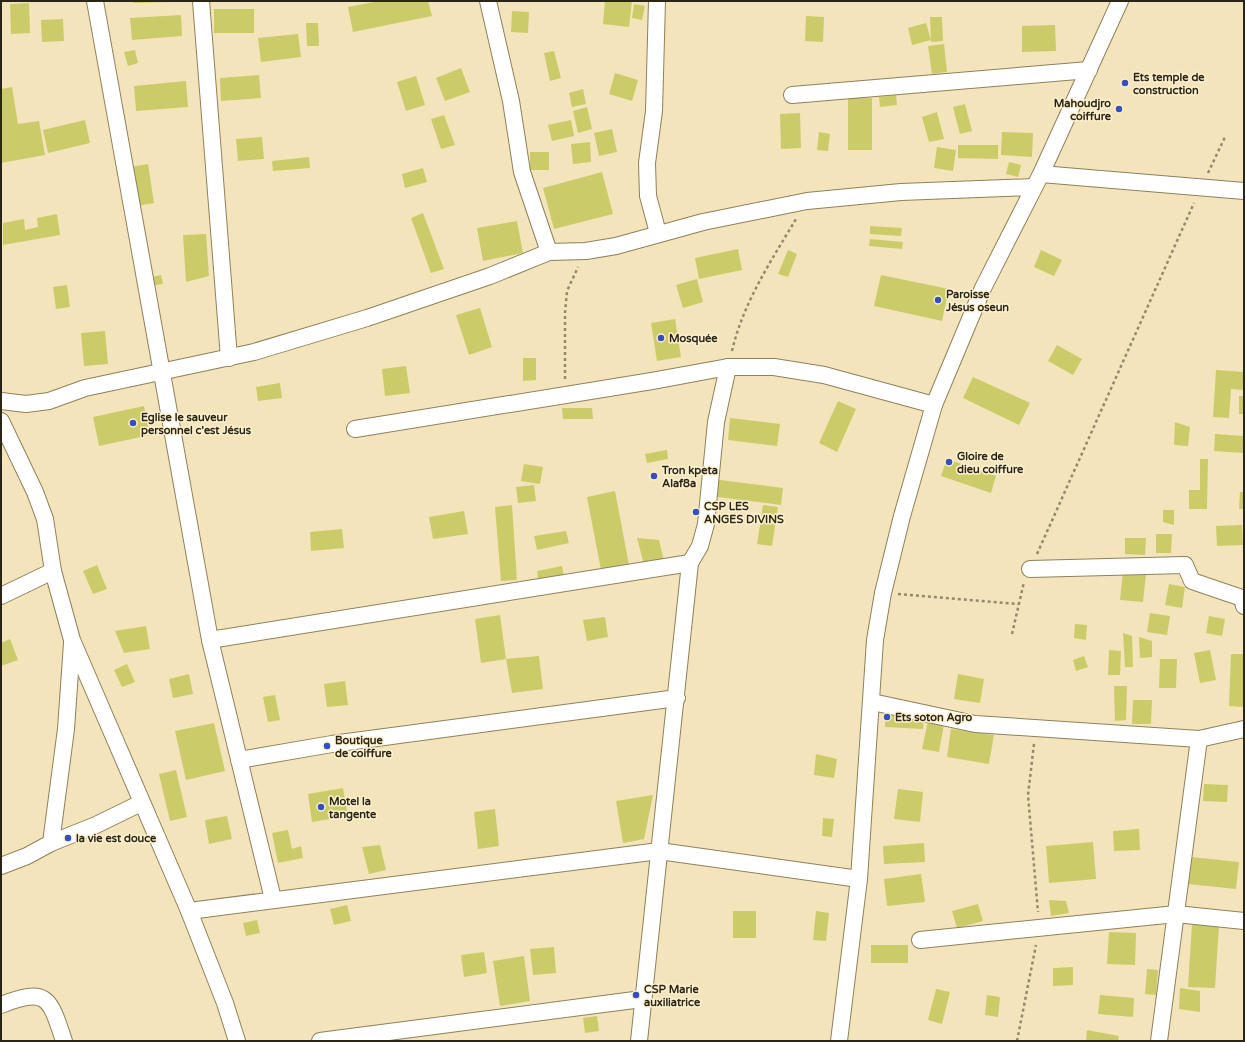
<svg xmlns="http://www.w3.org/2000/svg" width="1245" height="1042" font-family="'Varela Round',sans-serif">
	<rect width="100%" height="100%" fill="#f4e4bb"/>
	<g fill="#cbcc69">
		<polygon points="133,1 171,1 171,2 133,3"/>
		<polygon points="379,1 428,1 432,16 353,32 348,7"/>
		<polygon points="605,1 632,1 629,27 603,24"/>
		<polygon points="29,3 30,33 11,34 10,4"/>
		<polygon points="634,4 645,6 642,20 632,18"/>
		<rect x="214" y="9" width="40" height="24"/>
		<polygon points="512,11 529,12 528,33 511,32"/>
		<polygon points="181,15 182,36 132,40 130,18"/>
		<polygon points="806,16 824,17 823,42 805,41"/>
		<polygon points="930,17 942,17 943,41 931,42"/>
		<polygon points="63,19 64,41 42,42 41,20"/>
		<polygon points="306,23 318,23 319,46 307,46"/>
		<polygon points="926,23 931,40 912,45 908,28"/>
		<polygon points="1055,25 1056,51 1022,52 1022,26"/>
		<polygon points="298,34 301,57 261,62 258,38"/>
		<polygon points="944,44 947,72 932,74 928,46"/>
		<polygon points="135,50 138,63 128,66 124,52"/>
		<polygon points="554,51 561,78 550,81 544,53"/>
		<polygon points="461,68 470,92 445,101 436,78"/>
		<polygon points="615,73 638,80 632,101 609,94"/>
		<polygon points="259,75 261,98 221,101 220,78"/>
		<polygon points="416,76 425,105 406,111 397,82"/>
		<polygon points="186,81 188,107 136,111 134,86"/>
		<polygon points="12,87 18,124 39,121 45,155 1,163 1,89"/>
		<polygon points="583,89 586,104 572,107 569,93"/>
		<polygon points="896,95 897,105 880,107 879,97"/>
		<rect x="848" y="98" width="24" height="52"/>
		<polygon points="965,104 972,131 960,134 953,107"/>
		<polygon points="587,107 592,129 578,133 573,111"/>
		<polygon points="937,112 944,139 929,142 922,117"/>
		<polygon points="800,113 801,148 781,149 780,114"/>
		<polygon points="444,115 455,145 441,149 431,119"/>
		<polygon points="85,120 90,143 48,153 43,130"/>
		<polygon points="571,120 574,136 552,141 548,125"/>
		<polygon points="612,129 617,152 599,156 594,133"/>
		<polygon points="819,132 830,134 828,151 817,150"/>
		<polygon points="1002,132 1033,133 1032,157 1001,155"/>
		<polygon points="262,137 264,159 238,161 236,139"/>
		<polygon points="590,142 591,162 573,164 571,144"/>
		<polygon points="958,145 998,145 998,159 958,158"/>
		<polygon points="937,147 956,150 953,171 934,168"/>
		<rect x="530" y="152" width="19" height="18"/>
		<polygon points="309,157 310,168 273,171 272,161"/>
		<polygon points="1009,162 1021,165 1018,177 1006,174"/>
		<polygon points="148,164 154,203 131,207 125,168"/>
		<polygon points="423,168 427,182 405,188 402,174"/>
		<polygon points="602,172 613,214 554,229 543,188"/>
		<polygon points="423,213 444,269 431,273 411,218"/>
		<polygon points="57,214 60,235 3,245 3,223 24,219 25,230 38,227 37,218"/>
		<polygon points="517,221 523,253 483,261 477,228"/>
		<polygon points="870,226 902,228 901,236 870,234"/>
		<polygon points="206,234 209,276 186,282 183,235"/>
		<polygon points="870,239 903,242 902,249 869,246"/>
		<polygon points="738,249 742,270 699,279 695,258"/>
		<polygon points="788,250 797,254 788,277 778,274"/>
		<polygon points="1041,250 1062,260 1054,276 1034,267"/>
		<polygon points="161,275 163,284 145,287 143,279"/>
		<polygon points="881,275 949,289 942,321 874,306"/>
		<polygon points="697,279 703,302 683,308 676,285"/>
		<polygon points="67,285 70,307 56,309 53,287"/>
		<polygon points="480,308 492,347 469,355 456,315"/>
		<polygon points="675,319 681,357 657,361 651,323"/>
		<polygon points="105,331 108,364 84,366 81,333"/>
		<polygon points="1057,345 1082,359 1073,375 1048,361"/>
		<polygon points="523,358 536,358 536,380 523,381"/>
		<polygon points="406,366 410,393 385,396 382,369"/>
		<polygon points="1216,370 1244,372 1244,390 1231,389 1229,418 1213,417"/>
		<polygon points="973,377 1030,403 1019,425 963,398"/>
		<polygon points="280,383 282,398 258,401 256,387"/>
		<rect x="1239" y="396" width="5" height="18"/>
		<polygon points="838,401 856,409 837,452 819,443"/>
		<polygon points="144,406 150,435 99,446 93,417"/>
		<polygon points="562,408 592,408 593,419 563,419"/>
		<polygon points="730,418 780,424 777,446 728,440"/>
		<polygon points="1175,422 1190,427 1188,446 1174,445"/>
		<polygon points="1215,434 1244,436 1243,453 1214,451"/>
		<polygon points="667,450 668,459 647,463 645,454"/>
		<polygon points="947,459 996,476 991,493 941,476"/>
		<polygon points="1200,459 1208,459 1207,509 1189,509 1189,490 1200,490"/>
		<polygon points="524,464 543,467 540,484 521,481"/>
		<polygon points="712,479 783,488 781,505 710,496"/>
		<polygon points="534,485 536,501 518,503 516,487"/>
		<polygon points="615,491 629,565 601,570 587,497"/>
		<polygon points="1240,492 1244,492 1244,509 1239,509"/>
		<polygon points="512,505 517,580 501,581 495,507"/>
		<polygon points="763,505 778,507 772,546 757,544"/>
		<polygon points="1163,510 1174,510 1174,525 1163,522"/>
		<polygon points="464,511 468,534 433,539 429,517"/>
		<polygon points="1242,525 1243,545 1217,546 1216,526"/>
		<polygon points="342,529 344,548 311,551 310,532"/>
		<polygon points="566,531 569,543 537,550 534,536"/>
		<polygon points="1156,534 1172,534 1171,553 1156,553"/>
		<polygon points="637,538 659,540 664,561 644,565"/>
		<polygon points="1125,538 1146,538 1145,555 1125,554"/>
		<polygon points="97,565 107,589 93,594 83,571"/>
		<polygon points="562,566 565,581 539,586 537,571"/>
		<polygon points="1123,571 1146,574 1143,602 1120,600"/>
		<polygon points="1169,584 1185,587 1182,608 1165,605"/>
		<polygon points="1150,613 1170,616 1167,635 1147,632"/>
		<polygon points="500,615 506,659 539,656 543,689 512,693 506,659 481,663 475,619"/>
		<polygon points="1209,616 1225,619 1222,636 1206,633"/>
		<polygon points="605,617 608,637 587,641 583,620"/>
		<polygon points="1075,624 1087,625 1086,640 1074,638"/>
		<polygon points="146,626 150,649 124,653 115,631"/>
		<polygon points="1123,633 1132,636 1133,667 1125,667"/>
		<polygon points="1139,637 1152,641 1152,657 1140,658"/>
		<polygon points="10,639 18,660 1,666 1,643"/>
		<polygon points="1109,650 1121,651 1120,675 1108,675"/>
		<polygon points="1210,650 1216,680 1200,683 1194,653"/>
		<polygon points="1231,654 1244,654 1244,707 1229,706"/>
		<polygon points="1084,656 1088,667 1076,671 1073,660"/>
		<polygon points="1160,659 1177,659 1176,688 1159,688"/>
		<polygon points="127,664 135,682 122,687 114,670"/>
		<polygon points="189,674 193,694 173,698 169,679"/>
		<polygon points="958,674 984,679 980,703 954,699"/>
		<polygon points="345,681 348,705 327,707 324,684"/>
		<polygon points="1114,686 1127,686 1126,720 1115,721"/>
		<polygon points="275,695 280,720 268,722 263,697"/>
		<polygon points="1133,700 1152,700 1151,724 1132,724"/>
		<polygon points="885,712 924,714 923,729 885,727"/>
		<polygon points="928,721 944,724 939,752 922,749"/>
		<polygon points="214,723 225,771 186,780 175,731"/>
		<polygon points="951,729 994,735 989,764 947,757"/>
		<polygon points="816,754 837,759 834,778 814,775"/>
		<polygon points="176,770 187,817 170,821 159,774"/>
		<polygon points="1204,784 1228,785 1227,802 1203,801"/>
		<polygon points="343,788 348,816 312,822 308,794"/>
		<polygon points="898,789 923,792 920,822 894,819"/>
		<polygon points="653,795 644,839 623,843 616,801"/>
		<polygon points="495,809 499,846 478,849 474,812"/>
		<polygon points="227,816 232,839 209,844 205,820"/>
		<polygon points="823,818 834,819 832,837 822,836"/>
		<polygon points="1139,829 1140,850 1114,851 1113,831"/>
		<polygon points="288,830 292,849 301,846 303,858 278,863 272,833"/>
		<polygon points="1093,842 1096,879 1049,883 1046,846"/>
		<polygon points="924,843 925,862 884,864 883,846"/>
		<polygon points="380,845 386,870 369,874 362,847"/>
		<polygon points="1191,857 1239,862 1236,889 1188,884"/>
		<polygon points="921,874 925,902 887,906 884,879"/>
		<polygon points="1049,900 1066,901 1069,913 1051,916"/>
		<polygon points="978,904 983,921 957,928 952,911"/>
		<polygon points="347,905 351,921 334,925 330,909"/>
		<rect x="733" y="911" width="23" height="27"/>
		<polygon points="816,911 829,913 826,941 813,940"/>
		<polygon points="257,920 260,933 246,936 243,923"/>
		<polygon points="1192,924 1219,925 1215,988 1188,987"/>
		<polygon points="1109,932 1136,933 1135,965 1107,964"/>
		<rect x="871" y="945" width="37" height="18"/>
		<polygon points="554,947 556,973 533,975 530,949"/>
		<polygon points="484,952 487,973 464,977 461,955"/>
		<polygon points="524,956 530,1001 500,1006 493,961"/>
		<polygon points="1073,967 1073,985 1053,986 1053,968"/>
		<polygon points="1147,969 1158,970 1156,995 1145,994"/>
		<polygon points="1180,988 1200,991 1200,1012 1179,1009"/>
		<polygon points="936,989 950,992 942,1024 928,1020"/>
		<polygon points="987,995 1000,997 998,1017 985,1015"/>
		<polygon points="1100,995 1134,998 1133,1017 1098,1014"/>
		<polygon points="597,1016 599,1031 585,1033 583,1018"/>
		<polygon points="1087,1030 1119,1036 1118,1041 1086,1041"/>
	</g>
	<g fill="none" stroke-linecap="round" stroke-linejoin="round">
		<defs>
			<g id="minor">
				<polyline points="95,1 210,640 273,899"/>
				<polyline points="201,1 229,358"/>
				<polyline points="488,1 511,101 522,172 549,252"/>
				<polyline points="657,1 654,111 647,163 648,196 658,233"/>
				<polyline points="792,95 1089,70"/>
				<polyline points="1041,174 1244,191"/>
				<polyline points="1,401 26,404 49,401 85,388 254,352 367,318 490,276 549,252 586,251 616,246 703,222 807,201 901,192 1034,187"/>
				<polyline points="1,421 35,492 45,519 53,571 72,640 189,911 225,1003 237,1041"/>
				<polyline points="355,429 652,381 728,367 774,367 824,375 934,405"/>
				<polyline points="1030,569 1185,565 1192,581 1242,598 1244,606"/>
				<polyline points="1,596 53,571"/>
				<polyline points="210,640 690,563"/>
				<polyline points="872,702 975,724 1199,739 1244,729"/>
				<polyline points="239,760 332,744 677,698"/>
				<polyline points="51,843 96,825 141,803"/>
				<polyline points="1,866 27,856 51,843 66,729 72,643"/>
				<polyline points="189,911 659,851 859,879"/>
				<polyline points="920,940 1176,914 1244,921"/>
				<path d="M1,1005C48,986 50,999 64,1041"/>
				<polyline points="320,1041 642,999"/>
				<polyline points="639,1041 690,563 700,546 706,524 716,422 728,367"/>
				<polyline points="839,1041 859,879 875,640 883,593 902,516 934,405 983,288 1041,174 1120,1"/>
				<polyline points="1159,1041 1199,739"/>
			</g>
		</defs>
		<use href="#minor" stroke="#8f805a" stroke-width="18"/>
		<g stroke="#94896c" stroke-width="2.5" stroke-dasharray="3 3" stroke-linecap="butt">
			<polyline points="1208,173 1225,137"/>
			<path d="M732,351C743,303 771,261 796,219"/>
			<polyline points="565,379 565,313 567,291 578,267"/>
			<polyline points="1037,554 1194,203"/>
			<polyline points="898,594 1019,604"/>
			<polyline points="1012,634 1024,582"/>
			<polyline points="1034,744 1028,795 1038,912"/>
			<polyline points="1017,1041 1036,945"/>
		</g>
		<use href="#minor" stroke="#fff" stroke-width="16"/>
	</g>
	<g fill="#354ec0" stroke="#fef1d0" stroke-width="1.5">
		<circle cx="1125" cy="83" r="4"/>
		<circle cx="1119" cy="109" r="4"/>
		<circle cx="938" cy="300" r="4"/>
		<circle cx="661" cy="338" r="4"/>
		<circle cx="133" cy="423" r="4"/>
		<circle cx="949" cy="462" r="4"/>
		<circle cx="654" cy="476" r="4"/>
		<circle cx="696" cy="512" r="4"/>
		<circle cx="887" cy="717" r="4"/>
		<circle cx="327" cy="746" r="4"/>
		<circle cx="321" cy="807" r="4"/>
		<circle cx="68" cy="838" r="4"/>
		<circle cx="636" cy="995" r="4"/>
	</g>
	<g text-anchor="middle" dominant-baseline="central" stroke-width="3" stroke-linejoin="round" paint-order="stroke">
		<g font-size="11" font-weight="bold" fill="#2b2516" stroke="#fef1d0" text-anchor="start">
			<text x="1133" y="77">Ets temple de<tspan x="1133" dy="13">construction</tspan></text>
			<text x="1111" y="103" text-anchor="end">Mahoudjro<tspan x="1111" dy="13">coiffure</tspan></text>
			<text x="946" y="294">Paroisse<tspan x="946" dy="13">Jésus oseun</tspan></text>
			<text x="669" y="338">Mosquée</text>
			<text x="141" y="417">Eglise le sauveur<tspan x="141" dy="13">personnel c'est Jésus</tspan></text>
			<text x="957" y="456">Gloire de<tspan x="957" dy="13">dieu coiffure</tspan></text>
			<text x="662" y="470">Tron kpeta<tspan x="662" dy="13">Alaf8a</tspan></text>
			<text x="704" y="506">CSP LES<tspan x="704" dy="13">ANGES DIVINS</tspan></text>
			<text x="895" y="717">Ets soton Agro</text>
			<text x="335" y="740">Boutique<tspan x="335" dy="13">de coiffure</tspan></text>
			<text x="329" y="801">Motel la<tspan x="329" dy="13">tangente</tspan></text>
			<text x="76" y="838">la vie est douce</text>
			<text x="644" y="989">CSP Marie<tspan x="644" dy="13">auxiliatrice</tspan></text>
		</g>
	</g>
	<rect width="1245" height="1042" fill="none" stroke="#2b2516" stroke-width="4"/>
</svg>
